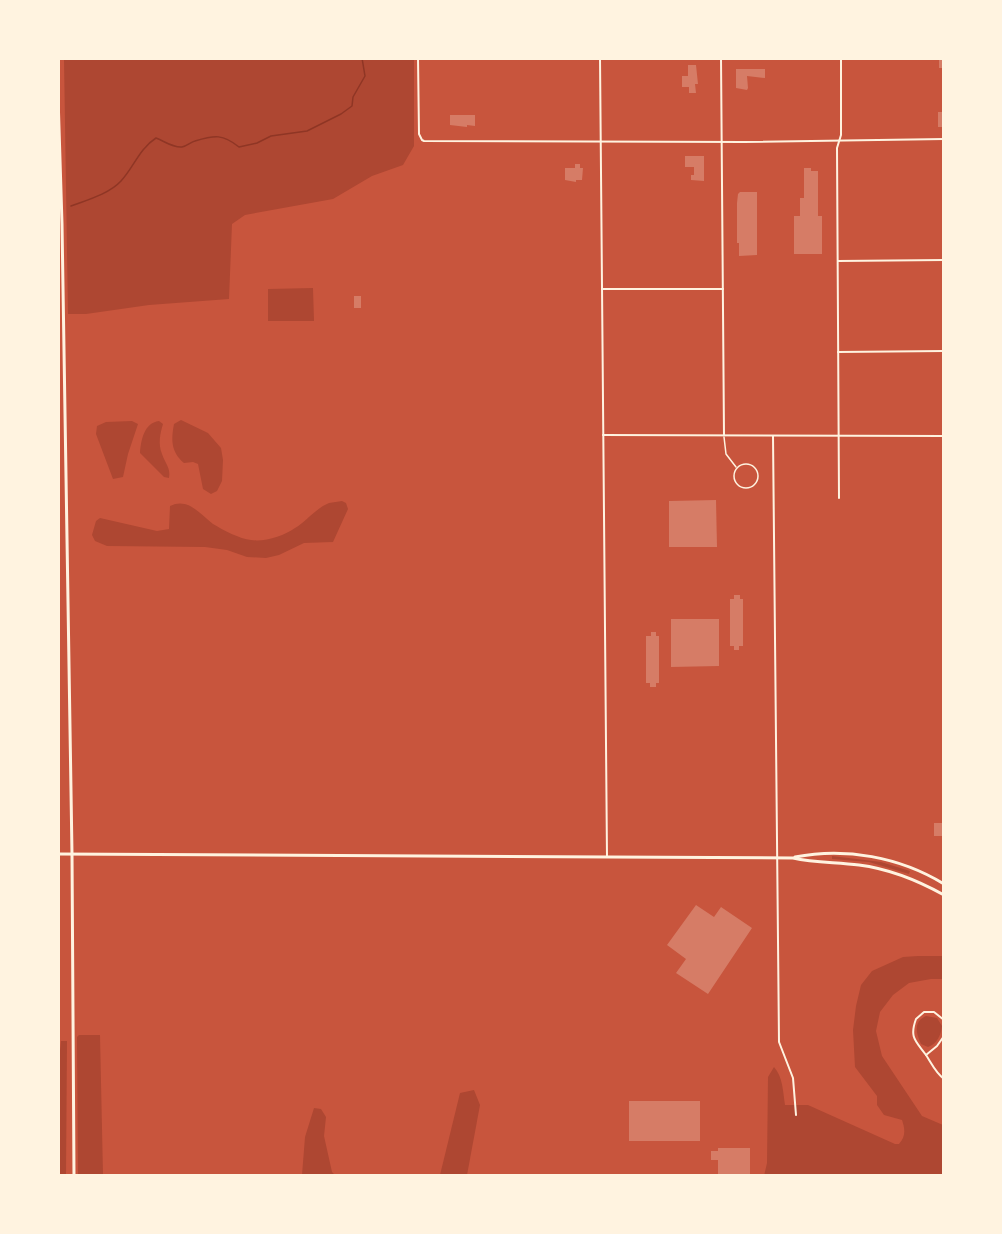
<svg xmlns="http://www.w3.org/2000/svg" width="1002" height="1234" font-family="'Roboto Condensed',sans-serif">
	<rect width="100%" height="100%" fill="#c8553d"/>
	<g fill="#ae4732">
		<polygon points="64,59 414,59 414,146 403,165 372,176 333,199 245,215 232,224 229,299 149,305 86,314 68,314"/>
		<polygon points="313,288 314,321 268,321 268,289"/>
		<path d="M181,420L208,433L221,448L223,460L222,481L217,491L211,494L203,489L198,464L193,462L184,463C171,452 171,440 174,424Z"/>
		<path d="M159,421L163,424C160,434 158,444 162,454C165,463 171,468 169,478L164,477L140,453C141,440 144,423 159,421Z"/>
		<polygon points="106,422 132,421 138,424 128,454 123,477 113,479 96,434 97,426"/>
		<path d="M342,501L346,503L348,509L333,542L304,543L279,555L266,558L247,557L227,550L205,547L107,546L95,541L92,535L96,521L100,518L157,531L169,529L170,506C188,497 200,514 213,524C223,530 240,539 251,540C265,542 284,536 295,528C307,521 316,508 329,503C333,502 338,502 342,501Z"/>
		<polygon points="832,856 881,862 910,871 909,874 869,862 832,859"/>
		<path d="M918,956H943V979H931L909,983L893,995L880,1012L876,1031L882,1056L922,1116L943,1125V1175L764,1176L767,1163L768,1077L774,1067C783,1077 783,1092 785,1105H808L895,1144H899C906,1136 905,1129 902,1120L884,1115L877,1105V1096L855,1067L853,1030L856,1006L861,985L872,971L903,957Z"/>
		<path d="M926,1016L937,1018L942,1026C941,1035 937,1044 928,1047L921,1044C916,1033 913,1022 926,1016Z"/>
		<polygon points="79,1035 100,1035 103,1175 78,1175 77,1037"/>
		<polygon points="61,1041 67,1041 66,1176 58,1175 58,1070"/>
		<polygon points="474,1090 480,1105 467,1175 440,1175 460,1093"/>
		<polygon points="314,1108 321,1109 326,1117 324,1136 332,1172 335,1175 302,1175 305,1137"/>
	</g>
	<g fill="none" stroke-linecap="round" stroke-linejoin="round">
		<path stroke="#8f3625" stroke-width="1.5" d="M71,206C87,200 109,194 121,181C134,167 139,149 156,138C164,141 173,148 182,147C187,146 191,142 195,141C215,135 223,134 239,147L257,143L271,136L307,131L341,114L352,106L353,97L365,76L362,58"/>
	</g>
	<g fill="#d67c66">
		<rect x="939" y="60" width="5" height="8"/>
		<polygon points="688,65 696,65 698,84 695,84 696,93 689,93 689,87 682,87 682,76 688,76"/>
		<polygon points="736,69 765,69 765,78 747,76 748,88 747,90 736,88"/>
		<rect x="938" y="112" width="6" height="15"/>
		<polygon points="450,115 475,115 475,126 467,125 467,127 450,125"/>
		<polygon points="685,156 704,156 704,181 691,180 691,175 694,175 694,167 685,167"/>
		<polygon points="575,164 580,164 580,168 583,168 582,180 576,180 576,182 565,180 565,168 575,168"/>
		<polygon points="804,168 811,168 811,171 818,171 818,216 822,216 822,254 794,254 794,216 800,216 800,198 804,198"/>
		<polygon points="740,192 757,192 757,255 739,256 739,243 737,243 737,203 738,194"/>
		<rect x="354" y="296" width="7" height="12"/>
		<polygon points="716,500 717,547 669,547 669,501"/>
		<polygon points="734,595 740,595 740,599 743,599 743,646 739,646 739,650 734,650 734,646 730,646 730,599 734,599"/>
		<polygon points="671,619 719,619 719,666 671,667"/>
		<polygon points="651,632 656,632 656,636 659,636 659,683 656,683 656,687 650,687 650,683 646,683 646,636 651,636"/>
		<rect x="934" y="823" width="10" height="13"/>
		<polygon points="696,905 714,917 721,907 752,928 708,994 676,973 686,959 667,945"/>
		<rect x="629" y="1101" width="71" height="40"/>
		<polygon points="718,1148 750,1148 750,1176 718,1176 718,1160 711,1160 711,1151 718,1151"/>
	</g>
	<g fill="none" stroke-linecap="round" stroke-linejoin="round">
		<g stroke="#fff3e0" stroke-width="1.5">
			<polyline points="724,437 726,454 736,467"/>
			<circle cx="746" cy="476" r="12"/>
		</g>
		<g stroke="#fff3e0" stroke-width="2">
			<polyline points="418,58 419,134 422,140 424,141 744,142 944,139"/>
			<polyline points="600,58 607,857"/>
			<polyline points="721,58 724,435"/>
			<polyline points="838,261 944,260"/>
			<polyline points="602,289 723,289"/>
			<polyline points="838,352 944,351"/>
			<polyline points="603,435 944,436"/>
			<polyline points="773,436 779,1042 793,1078 796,1115"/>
			<polyline points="839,498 837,148 841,135 841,58"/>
			<path d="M944,1020L934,1012H924L916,1019C909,1038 916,1041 926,1055C932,1064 935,1072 944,1079"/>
			<polyline points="926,1055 937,1046 944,1036"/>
		</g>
		<g stroke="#fff3e0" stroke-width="3">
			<polyline points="58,96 62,224 72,854 74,1176"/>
			<path d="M58,854L793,858C815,863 837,862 859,865C890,869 917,880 944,895"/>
			<path d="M795,857C845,847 900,857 944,884"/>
		</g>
	</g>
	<rect width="1002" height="1234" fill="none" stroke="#fff3e0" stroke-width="120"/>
</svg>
